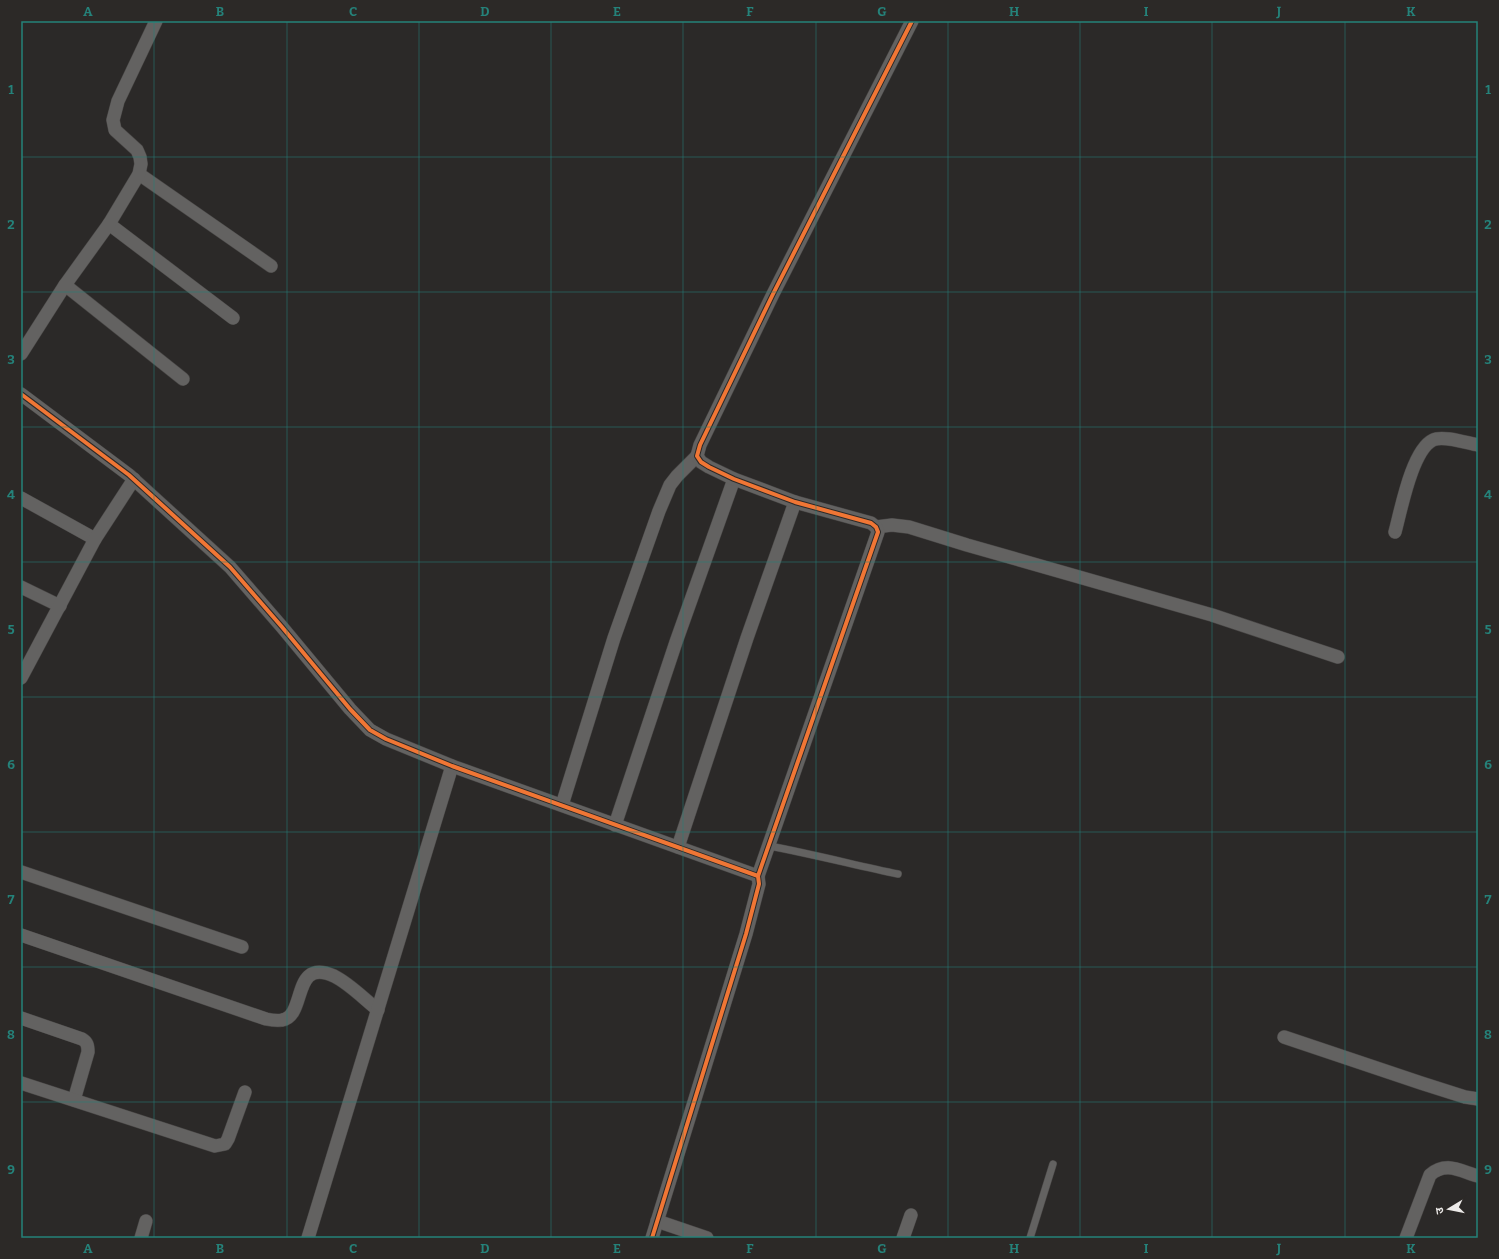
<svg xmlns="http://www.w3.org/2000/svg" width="1499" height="1259" font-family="Bitter,'Noto Sans Devanagari',serif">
	<rect width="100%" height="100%" fill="#2b2928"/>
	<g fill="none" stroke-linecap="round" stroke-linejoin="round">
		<defs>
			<g id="lane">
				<path d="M769,846C812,854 855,865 898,874"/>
				<polyline points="1030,1238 1053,1164"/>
			</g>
			<g id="street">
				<polyline points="139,174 271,266"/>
				<polyline points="109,224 233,318"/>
				<polyline points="65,285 183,379"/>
				<polyline points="21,354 65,285 109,224 139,174 141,164 140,157 137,150 115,130 113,120 118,101 156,21"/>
				<polyline points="21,394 129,475 230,567 282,627 350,709 370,730 386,739 452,766 758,876 759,884 746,934 652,1238"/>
				<polyline points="21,498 95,539"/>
				<polyline points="876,527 892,525 909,527 967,545 1212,615 1338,657"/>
				<path d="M1395,532C1401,510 1412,450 1433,440C1443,435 1467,443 1478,445"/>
				<polyline points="21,587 60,606"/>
				<polyline points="21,678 95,539 134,479"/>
				<polyline points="562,805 614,638 659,511 670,485 677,476 697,456"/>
				<polyline points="615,825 676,642 734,479"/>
				<polyline points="678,847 747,638 795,502"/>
				<polyline points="21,872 242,947"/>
				<polyline points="758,876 878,532 876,527 871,523 795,502 734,479 709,467 701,462 697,456 700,445 773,294 912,21"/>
				<path d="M21,935L266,1019C271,1020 277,1021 282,1020C307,1016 291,957 334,976C350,984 364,999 378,1010"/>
				<path d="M21,1018L82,1039C87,1042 88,1045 88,1052L74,1100"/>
				<polyline points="1284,1037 1421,1083 1465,1097 1478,1099"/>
				<polyline points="21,1083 215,1146 225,1144 228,1139 245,1092"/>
				<polyline points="657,1221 707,1238"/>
				<polyline points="141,1238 146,1221"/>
				<polyline points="308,1238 452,766"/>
				<polyline points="903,1238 911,1215"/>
				<path d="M1406,1238L1430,1175C1446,1161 1460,1171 1478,1176"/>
			</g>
		</defs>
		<use href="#lane" stroke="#474544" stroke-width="8"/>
		<use href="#street" stroke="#474544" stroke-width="14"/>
		<use href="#lane" stroke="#636261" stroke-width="7"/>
		<use href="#street" stroke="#636261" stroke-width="13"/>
		<defs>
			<g id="cycleway">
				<polyline points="21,394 129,475 230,567 282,627 350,709 370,730 386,739 452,766 758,876 759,884 746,934 652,1238"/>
				<polyline points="758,876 878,532 876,527 871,523 795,502 734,479 709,467 701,462 697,456 700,445 773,294 912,21"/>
			</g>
		</defs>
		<use href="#cycleway" stroke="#2c2927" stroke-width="6"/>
		<use href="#cycleway" stroke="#f07635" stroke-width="4"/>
	</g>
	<path fill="none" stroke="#25827a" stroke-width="1" stroke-opacity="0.55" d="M154,21V1238M287,21V1238M419,21V1238M551,21V1238M683,21V1238M816,21V1238M948,21V1238M1080,21V1238M1212,21V1238M1345,21V1238M21,157H1478M21,292H1478M21,427H1478M21,562H1478M21,697H1478M21,832H1478M21,967H1478M21,1102H1478"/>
	<rect width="1499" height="1259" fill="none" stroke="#2c2927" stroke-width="44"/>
	<g transform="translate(1449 1209) rotate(260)" stroke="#2c2927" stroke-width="3" paint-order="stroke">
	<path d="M0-3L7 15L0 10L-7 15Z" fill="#eceae9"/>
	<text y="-6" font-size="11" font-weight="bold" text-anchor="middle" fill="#eceae9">उ</text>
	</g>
	<rect x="22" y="22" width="1455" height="1215" fill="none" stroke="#25827a" stroke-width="1.5"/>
	<g font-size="13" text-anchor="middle" font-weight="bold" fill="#25827a">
		<text x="88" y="16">A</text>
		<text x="220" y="16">B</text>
		<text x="353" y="16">C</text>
		<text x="485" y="16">D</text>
		<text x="617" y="16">E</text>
		<text x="750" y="16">F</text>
		<text x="882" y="16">G</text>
		<text x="1014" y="16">H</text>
		<text x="1146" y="16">I</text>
		<text x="1279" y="16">J</text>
		<text x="1411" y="16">K</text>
		<text x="11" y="94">1</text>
		<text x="1488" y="94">1</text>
		<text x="11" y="229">2</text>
		<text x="1488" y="229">2</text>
		<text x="11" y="364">3</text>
		<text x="1488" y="364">3</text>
		<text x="11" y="499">4</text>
		<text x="1488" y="499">4</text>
		<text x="11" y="634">5</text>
		<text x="1488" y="634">5</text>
		<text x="11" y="769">6</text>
		<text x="1488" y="769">6</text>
		<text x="11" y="904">7</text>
		<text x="1488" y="904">7</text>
		<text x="11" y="1039">8</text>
		<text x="1488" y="1039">8</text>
		<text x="11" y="1174">9</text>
		<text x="1488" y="1174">9</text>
		<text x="88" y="1253">A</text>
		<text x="220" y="1253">B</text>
		<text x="353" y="1253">C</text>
		<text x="485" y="1253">D</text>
		<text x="617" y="1253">E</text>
		<text x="750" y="1253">F</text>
		<text x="882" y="1253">G</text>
		<text x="1014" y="1253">H</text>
		<text x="1146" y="1253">I</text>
		<text x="1279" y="1253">J</text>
		<text x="1411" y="1253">K</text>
	</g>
</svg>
